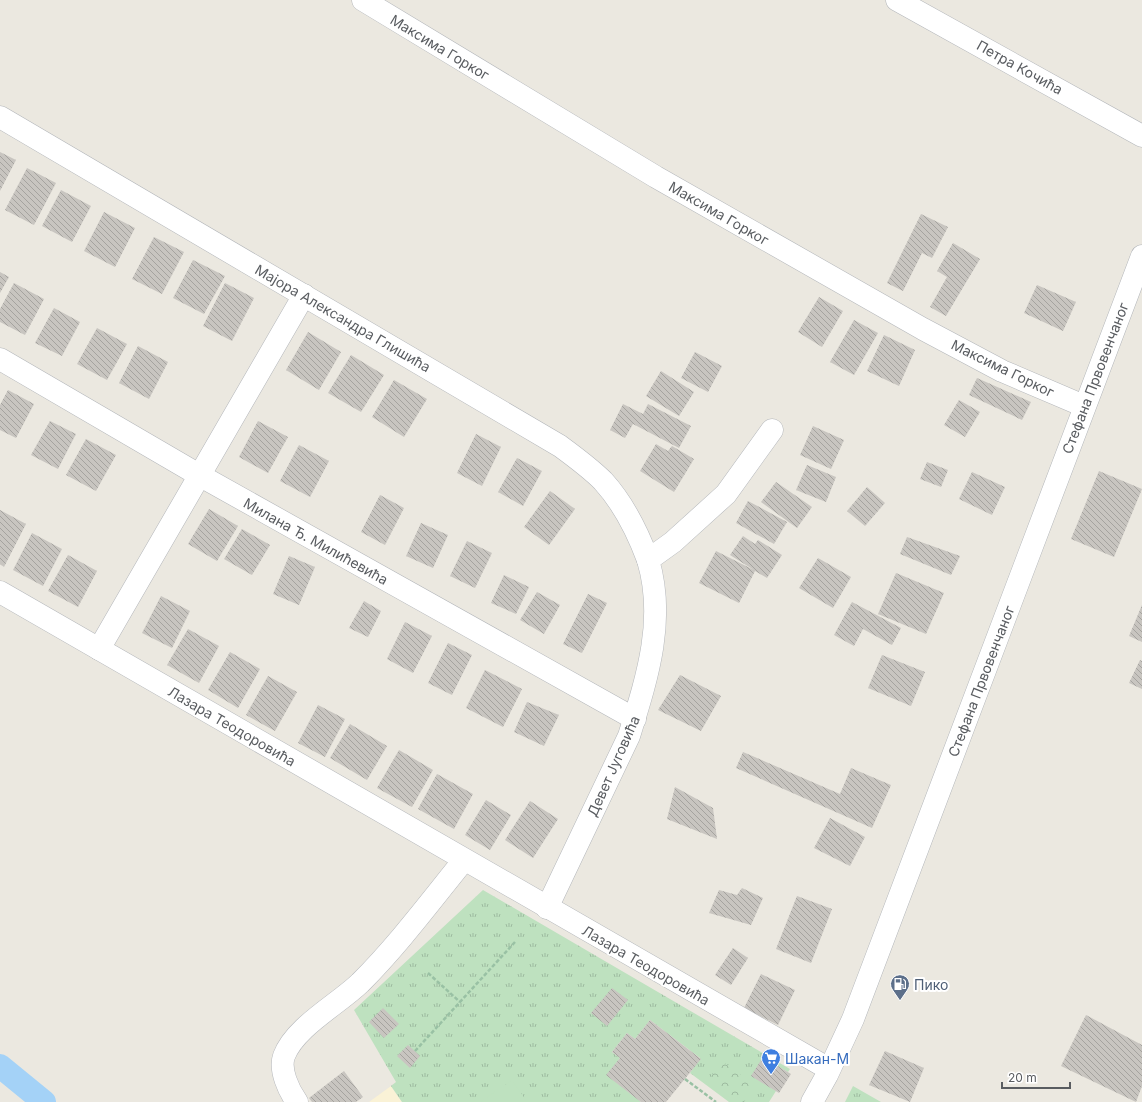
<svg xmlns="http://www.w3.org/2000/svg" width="1142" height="1102" font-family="Inter,sans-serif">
	<defs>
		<pattern id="grass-tufts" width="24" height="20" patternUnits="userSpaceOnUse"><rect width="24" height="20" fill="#bee1bf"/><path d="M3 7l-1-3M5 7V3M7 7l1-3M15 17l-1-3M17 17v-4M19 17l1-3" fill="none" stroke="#9dba9f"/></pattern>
		<pattern id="forest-crowns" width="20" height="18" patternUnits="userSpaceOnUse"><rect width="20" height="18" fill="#bee1bf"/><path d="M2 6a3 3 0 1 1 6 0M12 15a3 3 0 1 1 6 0" fill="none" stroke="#9dba9f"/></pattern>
		<pattern id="building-back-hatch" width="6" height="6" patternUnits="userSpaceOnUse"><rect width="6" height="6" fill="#c8c5c0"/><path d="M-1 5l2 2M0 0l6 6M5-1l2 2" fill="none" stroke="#a5a39f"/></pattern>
	</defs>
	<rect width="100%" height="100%" fill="#ebe8e0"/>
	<polygon fill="#faf2d6" points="391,1086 402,1102 369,1102"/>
	<g fill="url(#grass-tufts)">
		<polygon points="483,890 790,1069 788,1072 763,1058 752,1076 776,1091 769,1102 729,1102 690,1073 700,1058 650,1020 635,1039 627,1033 612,1052 620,1058 607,1075 641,1102 402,1102 391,1086 396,1082 354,1010"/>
		<polygon points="853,1086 881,1102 845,1102"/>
	</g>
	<polygon fill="url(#forest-crowns)" points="722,1061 756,1086 744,1102 734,1102 707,1082"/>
	<polygon fill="#bee1bf" points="512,1080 527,1102 480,1102"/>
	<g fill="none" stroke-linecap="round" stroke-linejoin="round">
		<polyline stroke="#a4d2f7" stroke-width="24" points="0,1066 44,1102"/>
	</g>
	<g fill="url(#building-back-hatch)">
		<polygon points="0,152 16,160 0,191"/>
		<polygon points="27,168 56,183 34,225 5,210"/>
		<polygon points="61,190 91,206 72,242 42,226"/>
		<polygon points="104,212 135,228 115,267 84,251"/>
		<polygon points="921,214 948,227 932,258 922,253 903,291 887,283"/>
		<polygon points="154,237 184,252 162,294 132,279"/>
		<polygon points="953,243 980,259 946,316 930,307 947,277 937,271"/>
		<polygon points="193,260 225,276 204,314 173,298"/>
		<polygon points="0,272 9,277 0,293"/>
		<polygon points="14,283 44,299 25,335 0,322 0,309"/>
		<polygon points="225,283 254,298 232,341 203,326"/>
		<polygon points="1037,285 1076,302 1063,331 1024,313"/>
		<polygon points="819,297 843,311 822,347 798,332"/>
		<polygon points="54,308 80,322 62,356 35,343"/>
		<polygon points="854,320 878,333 854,375 830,362"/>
		<polygon points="97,328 127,344 107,380 77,364"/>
		<polygon points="308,332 341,352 319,390 286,370"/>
		<polygon points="884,335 915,350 899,386 867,371"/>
		<polygon points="138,346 168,362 149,399 119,383"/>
		<polygon points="695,352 722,366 708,392 681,378"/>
		<polygon points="351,355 384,375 361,412 328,393"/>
		<polygon points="661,371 694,392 679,416 646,396"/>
		<polygon points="977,378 1031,402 1022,420 969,395"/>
		<polygon points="394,380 427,399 404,437 372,417"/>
		<polygon points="8,390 34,404 16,438 0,430 0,405"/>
		<polygon points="959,400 980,412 965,437 944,425"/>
		<polygon points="623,404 643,414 648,404 691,426 679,448 633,424 625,438 610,430"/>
		<polygon points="50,421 76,434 58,469 31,455"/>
		<polygon points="258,421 288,437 268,473 239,457"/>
		<polygon points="813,426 844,440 831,469 800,455"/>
		<polygon points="476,434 501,447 482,486 457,473"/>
		<polygon points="86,439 116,455 96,491 66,475"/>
		<polygon points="656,444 668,451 672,446 694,459 674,492 640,471"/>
		<polygon points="299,445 329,461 310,497 280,481"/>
		<polygon points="517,458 542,471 523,506 498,492"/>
		<polygon points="927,462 948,470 941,487 920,479"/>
		<polygon points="807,465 836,477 826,502 796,490"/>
		<polygon points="1099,471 1142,489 1114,557 1071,539"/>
		<polygon points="972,472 1005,487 992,515 959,499"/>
		<polygon points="776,482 812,507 797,528 761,502"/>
		<polygon points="867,487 885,503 865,526 847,511"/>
		<polygon points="550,491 575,509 549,545 524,527"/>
		<polygon points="380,495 404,508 385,545 361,532"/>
		<polygon points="748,501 787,522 774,544 736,523"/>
		<polygon points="209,509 238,526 217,561 188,544"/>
		<polygon points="0,510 26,524 4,567 0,564"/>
		<polygon points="421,523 448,535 433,568 406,556"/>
		<polygon points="242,529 270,545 252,575 224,559"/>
		<polygon points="32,533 62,549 43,586 13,570"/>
		<polygon points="743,536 755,544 758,540 782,555 767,578 755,571 739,603 699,583 716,551 754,570 730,555"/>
		<polygon points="907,537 960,556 951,575 900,554"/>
		<polygon points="467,541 492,553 475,588 450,576"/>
		<polygon points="68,555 97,571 78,607 48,591"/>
		<polygon points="289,556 315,567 299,605 273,594"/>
		<polygon points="818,558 851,577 833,608 799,588"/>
		<polygon points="896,573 944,593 926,634 878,614"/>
		<polygon points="504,575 529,587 516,614 491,603"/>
		<polygon points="537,592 560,605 544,634 520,620"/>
		<polygon points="588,594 607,603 582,653 563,644"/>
		<polygon points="161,596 190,611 172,648 142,633"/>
		<polygon points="364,601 381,611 368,637 349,628"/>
		<polygon points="852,602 901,628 892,645 863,629 854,646 834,635"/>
		<polygon points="1142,605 1142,642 1129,636"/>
		<polygon points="405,622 432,636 413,673 387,659"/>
		<polygon points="188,629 219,646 199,683 167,665"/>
		<polygon points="448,643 472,655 452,695 428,683"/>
		<polygon points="230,652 260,669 238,708 208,690"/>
		<polygon points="882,655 925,672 911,706 868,688"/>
		<polygon points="1140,660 1142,661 1142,689 1129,683"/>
		<polygon points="485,670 522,689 503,727 466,708"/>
		<polygon points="680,675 721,696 701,731 658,710"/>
		<polygon points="268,676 297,692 275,731 246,715"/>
		<polygon points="527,702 559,715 544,746 514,732"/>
		<polygon points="318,705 345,719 325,757 298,743"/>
		<polygon points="350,724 387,746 367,780 330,758"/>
		<polygon points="399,750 433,770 412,807 377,788"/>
		<polygon points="743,752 840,794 851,768 891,785 872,828 736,768"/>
		<polygon points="437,774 473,794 454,829 418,809"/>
		<polygon points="675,787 713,808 717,839 667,819"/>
		<polygon points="486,800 511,815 490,850 465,835"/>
		<polygon points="530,801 558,819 533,858 505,840"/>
		<polygon points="830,818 865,837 850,866 814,848"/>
		<polygon points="742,888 763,898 751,925 709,913 719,890 737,895"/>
		<polygon points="797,896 832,909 811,963 776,949"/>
		<polygon points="733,948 748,958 731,985 715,975"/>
		<polygon points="761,974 795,990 778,1025 744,1008"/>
		<polygon points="612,988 628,1000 607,1026 591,1013"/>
		<polygon points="383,1008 399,1024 384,1038 369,1022"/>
		<polygon points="1086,1015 1142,1045 1142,1086 1136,1102 1061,1066"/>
		<polygon points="650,1020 701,1059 666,1102 641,1102 606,1075 620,1058 612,1052 627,1033 635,1039"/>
		<polygon points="408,1045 420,1056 410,1068 397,1056"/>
		<polygon points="885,1051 924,1068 910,1102 869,1085"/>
		<polygon points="763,1057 791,1074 779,1093 751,1076"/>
		<polygon points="344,1071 363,1097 356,1102 312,1102 309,1098"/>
	</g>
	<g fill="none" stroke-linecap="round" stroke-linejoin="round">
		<defs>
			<g id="minor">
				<polyline points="363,0 656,177 923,329 1002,371 1084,406"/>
				<polyline points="897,0 1142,136"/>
				<path d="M0,117L560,446C575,457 590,468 603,481C623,503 638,533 648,560"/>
				<polyline points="0,359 199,475 635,719"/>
				<polyline points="0,592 829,1069"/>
				<polyline points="99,649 304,295"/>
				<path d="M547,908L629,736C647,678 666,620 648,560L673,542L726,494L772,430"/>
				<path d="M297,1102C289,1091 279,1070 284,1056C295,1027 337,1005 360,983C398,945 430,902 464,860"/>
				<polyline points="812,1102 827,1075 853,1019 1142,256"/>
			</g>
		</defs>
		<use href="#minor" stroke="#b3b6ba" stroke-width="23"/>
		<g stroke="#99c1a4" stroke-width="2.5" stroke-dasharray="4 2" stroke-linecap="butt">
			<polyline points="428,973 460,1002"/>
			<polyline points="415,1051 515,942"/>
			<polyline points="685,1079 716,1102"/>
		</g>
		<use href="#minor" stroke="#fff" stroke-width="22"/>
	</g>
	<defs>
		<symbol id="fuel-pin" viewBox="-11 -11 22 30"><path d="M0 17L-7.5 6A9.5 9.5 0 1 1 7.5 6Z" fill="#5c6f8a" stroke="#fff"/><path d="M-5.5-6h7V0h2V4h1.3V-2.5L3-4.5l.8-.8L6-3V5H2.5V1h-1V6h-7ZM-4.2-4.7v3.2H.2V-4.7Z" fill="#fff"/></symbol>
		<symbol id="supermarket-pin" viewBox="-11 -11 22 30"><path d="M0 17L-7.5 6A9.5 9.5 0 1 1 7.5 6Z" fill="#3f7fe0" stroke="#fff"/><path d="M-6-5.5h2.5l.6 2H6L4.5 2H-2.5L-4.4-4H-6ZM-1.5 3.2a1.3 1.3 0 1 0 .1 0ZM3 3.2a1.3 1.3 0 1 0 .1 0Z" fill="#fff"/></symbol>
	</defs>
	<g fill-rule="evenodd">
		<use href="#fuel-pin" x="889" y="973" width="22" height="30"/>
		<use href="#supermarket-pin" x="760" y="1047" width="22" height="30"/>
	</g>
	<g text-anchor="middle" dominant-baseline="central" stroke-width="4" stroke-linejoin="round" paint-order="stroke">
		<g font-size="14" fill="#595c60" stroke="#fff">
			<text transform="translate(440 47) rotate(31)">Максима Горког</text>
			<text transform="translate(1020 67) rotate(29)">Петра Кочића</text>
			<text transform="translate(719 213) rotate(30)">Максима Горког</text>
			<text transform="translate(343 318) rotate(30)">Мајора Александра Глишића</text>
			<text transform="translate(1003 368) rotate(26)">Максима Горког</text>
			<text transform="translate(1095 378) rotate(-69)">Стефана Првовенчаног</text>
			<text transform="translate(316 541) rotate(29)">Милана Ђ. Милићевића</text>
			<text transform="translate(981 681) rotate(-69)">Стефана Првовенчаног</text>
			<text transform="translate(232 726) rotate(30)">Лазара Теодоровића</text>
			<text transform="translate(613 766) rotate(-66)">Девет Југовића</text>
			<text transform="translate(646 965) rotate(30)">Лазара Теодоровића</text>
		</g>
		<g font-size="14" fill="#4e5e75" stroke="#fff" text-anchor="start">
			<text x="914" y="984">Пико</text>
		</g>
		<g font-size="14" fill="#366cbe" stroke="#fff" text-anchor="start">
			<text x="785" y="1058">Шакан-М</text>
		</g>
	</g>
	<path d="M1002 1082v6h68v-6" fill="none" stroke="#595c60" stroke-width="2"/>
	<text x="1008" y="1082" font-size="12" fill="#595c60" stroke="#ffffff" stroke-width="3" paint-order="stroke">20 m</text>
</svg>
